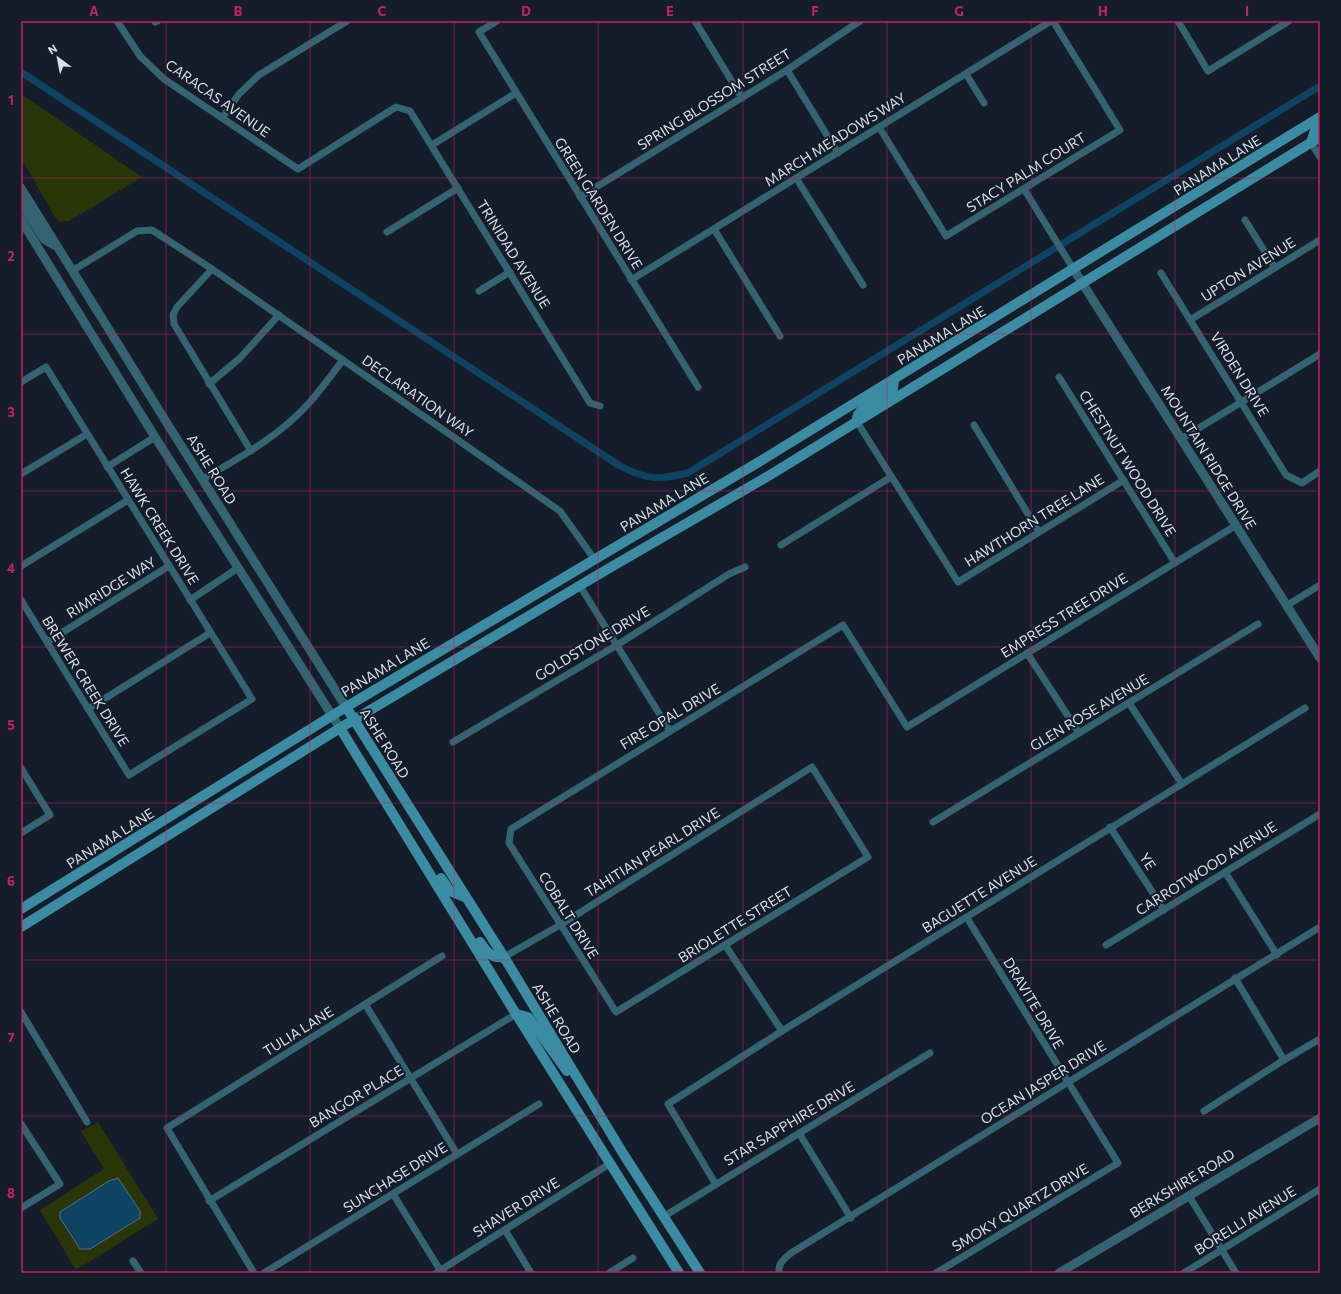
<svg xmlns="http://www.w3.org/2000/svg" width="1341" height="1294" font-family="Commissioner,sans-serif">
	<rect width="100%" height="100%" fill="#151d2a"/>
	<g fill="#2a3508">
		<polygon points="21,94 142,177 69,221 58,222 21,158"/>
		<polygon points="98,1122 158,1219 76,1270 40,1210 104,1169 81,1131"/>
	</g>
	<polygon fill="#0e4462" stroke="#4b728a" points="118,1178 140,1211 140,1218 90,1249 80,1249 60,1218 60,1212 109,1181"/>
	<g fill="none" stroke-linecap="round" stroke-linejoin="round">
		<path stroke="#0e4462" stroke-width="7" d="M21,72L620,466C647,480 658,480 688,473L1320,86"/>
		<g stroke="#346372" stroke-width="7">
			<polyline points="117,21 140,56 164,79 298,169 396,107 410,111 590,403 600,406"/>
			<polyline points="497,21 479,32 698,387"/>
			<polyline points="695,21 742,98"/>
			<polyline points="1178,21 1208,71 1289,21"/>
			<polyline points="155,22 157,21"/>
			<polyline points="787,70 838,153"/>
			<polyline points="966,74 984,103"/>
			<polyline points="222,118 239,94 259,75 347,21"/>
			<polyline points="879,127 946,236 1120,130 1053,21"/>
			<polyline points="1311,143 1320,157"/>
			<polyline points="432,145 516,93"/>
			<polyline points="796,178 863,285"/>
			<polyline points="1024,189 1074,270"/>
			<polyline points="580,197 787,70 860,21"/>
			<polyline points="1245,220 1275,268"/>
			<polyline points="714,229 780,336"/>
			<polyline points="387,232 458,188"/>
			<polyline points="212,269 177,307 173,315 174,324 251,451"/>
			<polyline points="72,271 137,231 152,230 212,269 560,511 595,560"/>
			<polyline points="1161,273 1286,475 1302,483 1320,471"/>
			<polyline points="631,280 1051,21"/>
			<polyline points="479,291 510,272"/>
			<polyline points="1190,320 1320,240"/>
			<polyline points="1059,377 1175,563"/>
			<polyline points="21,382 46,367 252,699 129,775 21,600"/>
			<polyline points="209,384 240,358 279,315"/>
			<polyline points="857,422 958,582 1124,480"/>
			<polyline points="974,425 1039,532"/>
			<polyline points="1181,439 1320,354"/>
			<polyline points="107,467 155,437"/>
			<polyline points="21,474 87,434"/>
			<path d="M203,479C239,458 280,436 309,403C321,390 332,374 343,360"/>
			<polyline points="781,545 891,477"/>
			<polyline points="21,566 128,500"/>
			<polyline points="580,586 670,731"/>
			<polyline points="190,600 238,568"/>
			<polyline points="1286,606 1320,585"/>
			<polyline points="47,642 169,566"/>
			<polyline points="1027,653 1079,733"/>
			<polyline points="1129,703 1182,784"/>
			<polyline points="88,709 210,633"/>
			<polyline points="453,742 617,645 729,574 745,567"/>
			<polyline points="21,768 50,815 21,833"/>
			<polyline points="933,822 1258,624"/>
			<polyline points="1110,827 1164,910"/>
			<polyline points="1225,872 1277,955"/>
			<polyline points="725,945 782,1031"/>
			<polyline points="1106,945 1320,814"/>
			<polyline points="504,957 560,925 812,767 868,857 616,1012 509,843 511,829 843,625 907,727 1235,526"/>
			<polyline points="1235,978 1284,1060"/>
			<polyline points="365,1004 457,1154"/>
			<polyline points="21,1012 87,1122"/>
			<polyline points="1204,1111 1284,1060 1320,1039"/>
			<polyline points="21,1124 60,1184 21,1208"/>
			<polyline points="799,1133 851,1218"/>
			<polyline points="715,1183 668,1104 782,1031 1305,708"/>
			<polyline points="393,1194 440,1270"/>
			<polyline points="1189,1196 1236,1273"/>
			<polyline points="209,1201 516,1014"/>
			<polyline points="663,1217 930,1053"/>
			<polyline points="505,1230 531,1273"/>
			<polyline points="133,1261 141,1273"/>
			<polyline points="254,1273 167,1128 442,956"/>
			<polyline points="264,1273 539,1104"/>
			<polyline points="436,1273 611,1163"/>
			<polyline points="609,1273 633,1258"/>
			<path d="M779,1273C778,1263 784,1259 791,1253L1320,927"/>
			<polyline points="936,1273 1118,1163 967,918"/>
			<polyline points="1184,1273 1320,1189"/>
		</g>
		<g stroke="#346372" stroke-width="9">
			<polyline points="21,188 170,428 346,707"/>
			<polyline points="21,204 44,239 56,246"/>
			<polyline points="21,220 155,437 340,728"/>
			<polyline points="1074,270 1320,658"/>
			<polyline points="1059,1273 1320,1118"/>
		</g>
		<g stroke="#3b8ba2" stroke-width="10">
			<polyline points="1311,143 1315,130 1320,125"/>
			<path d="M857,422C854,408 882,396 893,389L894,379"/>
			<polyline points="346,707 504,957 624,1155 700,1273"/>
			<polyline points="340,728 516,1014 679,1273"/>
			<polyline points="441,878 450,891 465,897"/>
			<polyline points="21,909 346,707 762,460 1320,117"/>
			<polyline points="21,927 340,728 606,570 770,475 1320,137"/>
			<path d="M480,942C486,951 491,959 504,957"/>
			<polyline points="516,1014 528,1017 567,1071"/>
		</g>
	</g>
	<path fill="none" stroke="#c32262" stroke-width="1" stroke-opacity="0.55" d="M166,21V1273M310,21V1273M454,21V1273M598,21V1273M743,21V1273M887,21V1273M1031,21V1273M1175,21V1273M21,178H1320M21,334H1320M21,491H1320M21,647H1320M21,803H1320M21,960H1320M21,1116H1320"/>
	<g text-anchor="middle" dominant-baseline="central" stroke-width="4" stroke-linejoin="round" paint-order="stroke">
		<g font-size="14" fill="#d9dfe9" stroke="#151d2a">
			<text transform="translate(218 98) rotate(35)">CARACAS AVENUE</text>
			<text transform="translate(714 99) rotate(-32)">SPRING BLOSSOM STREET</text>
			<text transform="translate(835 139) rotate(-32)">MARCH MEADOWS WAY</text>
			<text transform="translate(1217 165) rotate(-32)">PANAMA LANE</text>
			<text transform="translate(1026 172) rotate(-32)">STACY PALM COURT</text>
			<text transform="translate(599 203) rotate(58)">GREEN GARDEN DRIVE</text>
			<text transform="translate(514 254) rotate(58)">TRINIDAD AVENUE</text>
			<text transform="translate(1248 269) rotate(-32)">UPTON AVENUE</text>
			<text transform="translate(941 335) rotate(-31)">PANAMA LANE</text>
			<text transform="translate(1240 374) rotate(58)">VIRDEN DRIVE</text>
			<text transform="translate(418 396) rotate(35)">DECLARATION WAY</text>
			<text transform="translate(1209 457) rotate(58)">MOUNTAIN RIDGE DRIVE</text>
			<text transform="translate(1128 463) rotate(58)">CHESTNUT WOOD DRIVE</text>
			<text transform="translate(212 469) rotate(58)">ASHE ROAD</text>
			<text transform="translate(664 502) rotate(-31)">PANAMA LANE</text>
			<text transform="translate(1034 520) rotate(-32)">HAWTHORN TREE LANE</text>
			<text transform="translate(160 526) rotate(58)">HAWK CREEK DRIVE</text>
			<text transform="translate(111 587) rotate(-32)">RIMRIDGE WAY</text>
			<text transform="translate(1064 615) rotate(-32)">EMPRESS TREE DRIVE</text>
			<text transform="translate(592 643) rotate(-31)">GOLDSTONE DRIVE</text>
			<text transform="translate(385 667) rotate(-31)">PANAMA LANE</text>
			<text transform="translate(86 681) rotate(58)">BREWER CREEK DRIVE</text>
			<text transform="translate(1089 712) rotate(-31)">GLEN ROSE AVENUE</text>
			<text transform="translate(670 716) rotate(-31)">FIRE OPAL DRIVE</text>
			<text transform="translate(385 743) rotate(58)">ASHE ROAD</text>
			<text transform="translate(110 838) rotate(-32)">PANAMA LANE</text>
			<text transform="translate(652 852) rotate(-32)">TAHITIAN PEARL DRIVE</text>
			<text transform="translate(1148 861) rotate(57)">YE</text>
			<text transform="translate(1206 868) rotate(-32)">CARROTWOOD AVENUE</text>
			<text transform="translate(979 894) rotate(-32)">BAGUETTE AVENUE</text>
			<text transform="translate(569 915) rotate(58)">COBALT DRIVE</text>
			<text transform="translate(735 924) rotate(-32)">BRIOLETTE STREET</text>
			<text transform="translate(1034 1003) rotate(59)">DRAVITE DRIVE</text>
			<text transform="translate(557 1018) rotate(59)">ASHE ROAD</text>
			<text transform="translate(298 1031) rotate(-32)">TULIA LANE</text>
			<text transform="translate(1043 1082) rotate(-32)">OCEAN JASPER DRIVE</text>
			<text transform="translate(356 1096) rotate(-31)">BANGOR PLACE</text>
			<text transform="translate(789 1123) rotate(-31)">STAR SAPPHIRE DRIVE</text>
			<text transform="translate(395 1177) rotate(-32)">SUNCHASE DRIVE</text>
			<text transform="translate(1182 1183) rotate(-31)">BERKSHIRE ROAD</text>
			<text transform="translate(516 1207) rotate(-32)">SHAVER DRIVE</text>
			<text transform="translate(1020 1207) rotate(-31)">SMOKY QUARTZ DRIVE</text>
			<text transform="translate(1245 1220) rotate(-32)">BORELLI AVENUE</text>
		</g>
	</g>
	<rect width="1341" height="1294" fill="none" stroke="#151d2a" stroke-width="44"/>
	<g transform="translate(58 58) rotate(328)" stroke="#151d2a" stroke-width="3" paint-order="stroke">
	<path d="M0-3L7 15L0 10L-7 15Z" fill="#d9dfe9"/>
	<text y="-6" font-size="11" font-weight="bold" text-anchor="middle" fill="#d9dfe9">N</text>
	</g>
	<rect x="22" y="22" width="1297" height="1250" fill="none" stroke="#c32262" stroke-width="1.5"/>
	<g font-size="13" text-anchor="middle" font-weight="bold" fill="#c32262">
		<text x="94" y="16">A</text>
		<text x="238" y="16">B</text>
		<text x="382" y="16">C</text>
		<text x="526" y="16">D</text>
		<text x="670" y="16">E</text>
		<text x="815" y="16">F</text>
		<text x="959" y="16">G</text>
		<text x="1103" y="16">H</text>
		<text x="1247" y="16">I</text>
		<text x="11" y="105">1</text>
		<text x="11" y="261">2</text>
		<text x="11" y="417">3</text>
		<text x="11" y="573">4</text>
		<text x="11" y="730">5</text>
		<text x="11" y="886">6</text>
		<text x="11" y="1042">7</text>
		<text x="11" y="1198">8</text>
	</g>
</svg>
